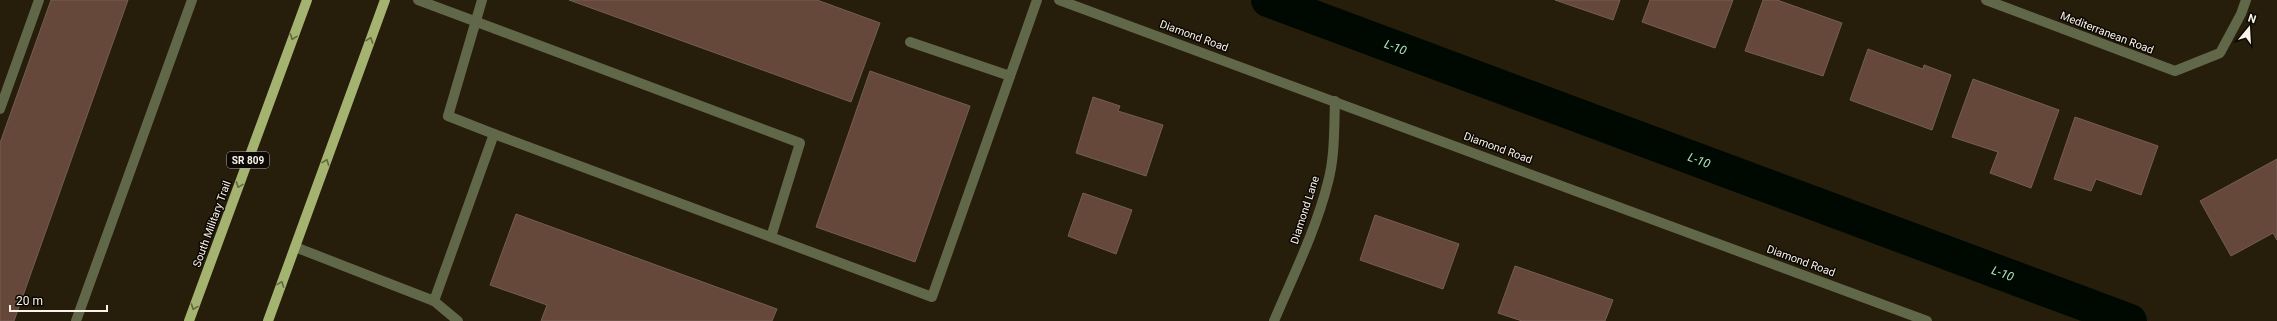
<svg xmlns="http://www.w3.org/2000/svg" width="2277" height="321" font-family="Roboto,sans-serif">
	<rect width="100%" height="100%" fill="#261d0b"/>
	<g fill="none" stroke-linecap="round" stroke-linejoin="round">
		<path stroke="#000901" stroke-width="34" id="s1" d="M1268,0L2130,321"/>
	</g>
	<g fill="#654839" stroke="#745e53">
		<polygon points="51,0 128,0 14,321 0,321 0,143"/>
		<polygon points="569,0 817,0 880,23 851,102"/>
		<polygon points="1555,0 1620,0 1613,20"/>
		<polygon points="1650,0 1733,0 1715,48 1642,22"/>
		<polygon points="1763,0 1777,0 1842,23 1823,76 1745,51"/>
		<polygon points="1868,49 1923,69 1924,65 1951,75 1932,130 1850,100"/>
		<polygon points="870,71 970,106 915,262 816,227"/>
		<polygon points="1973,79 2059,110 2031,188 1990,173 1998,152 1952,137"/>
		<polygon points="1093,97 1120,106 1118,111 1163,125 1146,176 1076,153"/>
		<polygon points="2075,117 2158,146 2141,195 2096,179 2091,191 2054,179"/>
		<polygon points="2277,159 2277,240 2273,233 2231,256 2200,201"/>
		<polygon points="1083,193 1132,210 1116,254 1068,236"/>
		<polygon points="516,214 777,309 772,321 541,321 547,305 490,285"/>
		<polygon points="1375,215 1459,244 1443,289 1360,260"/>
		<polygon points="1515,266 1613,300 1605,321 1522,321 1498,313"/>
	</g>
	<g fill="none" stroke-linecap="round" stroke-linejoin="round">
		<g stroke="#616849" stroke-width="10">
			<polyline points="418,0 800,143 771,237"/>
			<polyline points="482,0 448,116 494,134"/>
			<polyline points="1059,0 1927,321"/>
			<polyline points="1986,0 2175,71 2220,53 2241,14 2246,0"/>
			<polyline points="910,42 1010,76"/>
			<polyline points="0,109 39,0"/>
			<polyline points="295,247 434,301 494,134 932,297 1037,0"/>
			<polyline points="434,301 458,321"/>
			<polyline points="76,321 192,0"/>
			<path d="M1274,321C1293,276 1316,230 1328,182C1335,156 1334,128 1335,101"/>
		</g>
		<g stroke="#a5b371" stroke-width="10">
			<polyline points="189,321 307,0"/>
			<polyline points="268,321 385,0"/>
		</g>
	</g>
	<defs><path id="oneway-chevron" d="M-2-3.5L2.5 0L-2 3.5" fill="none" stroke-width="1.6" stroke-linecap="round" stroke-linejoin="round"/></defs>
	<g stroke="#606640">
		<use href="#oneway-chevron" transform="translate(293 37) rotate(110)"/>
		<use href="#oneway-chevron" transform="translate(370 40) rotate(-70)"/>
		<use href="#oneway-chevron" transform="translate(326 162) rotate(-70)"/>
		<use href="#oneway-chevron" transform="translate(239 185) rotate(110)"/>
		<use href="#oneway-chevron" transform="translate(281 284) rotate(-70)"/>
		<use href="#oneway-chevron" transform="translate(194 307) rotate(110)"/>
	</g>
	<g text-anchor="middle" dominant-baseline="central" stroke-width="3" stroke-linejoin="round" paint-order="stroke">
		<rect fill="#0c0803" stroke="#b2aca3" stroke-width="1" x="227" y="152" width="42" height="16" rx="3"/>
		<g font-size="10" font-weight="bold" fill="#f9f3e8">
			<text x="248" y="160">SR 809</text>
		</g>
		<g font-size="11" fill="#f9f3e8" stroke="#0c0803">
			<text transform="translate(2107 33) rotate(21)">Mediterranean Road</text>
			<text transform="translate(1194 36) rotate(20)">Diamond Road</text>
			<text transform="translate(1498 148) rotate(20)">Diamond Road</text>
			<text transform="translate(1305 210) rotate(-72)">Diamond Lane</text>
			<text transform="translate(212 224) rotate(-70)">South Military Trail</text>
			<text transform="translate(1801 261) rotate(20)">Diamond Road</text>
		</g>
		<g font-size="12" font-style="italic" fill="#b0e6bf" stroke="#0c0803">
			<text stroke="none"><textPath href="#s1" startOffset="136">L-10</textPath></text>
			<text stroke="none"><textPath href="#s1" startOffset="460">L-10</textPath></text>
			<text stroke="none"><textPath href="#s1" startOffset="784">L-10</textPath></text>
		</g>
	</g>
	<g transform="translate(2249 28) rotate(18)" stroke="#0c0803" stroke-width="3" paint-order="stroke">
	<path d="M0-3L7 15L0 10L-7 15Z" fill="#f9f3e8"/>
	<text y="-6" font-size="11" font-weight="bold" text-anchor="middle" fill="#f9f3e8">N</text>
	</g>
	<path d="M10 305v6h97v-6" fill="none" stroke="#f9f3e8" stroke-width="2"/>
	<text x="16" y="305" font-size="12" fill="#f9f3e8" stroke="#0c0803" stroke-width="3" paint-order="stroke">20 m</text>
</svg>
